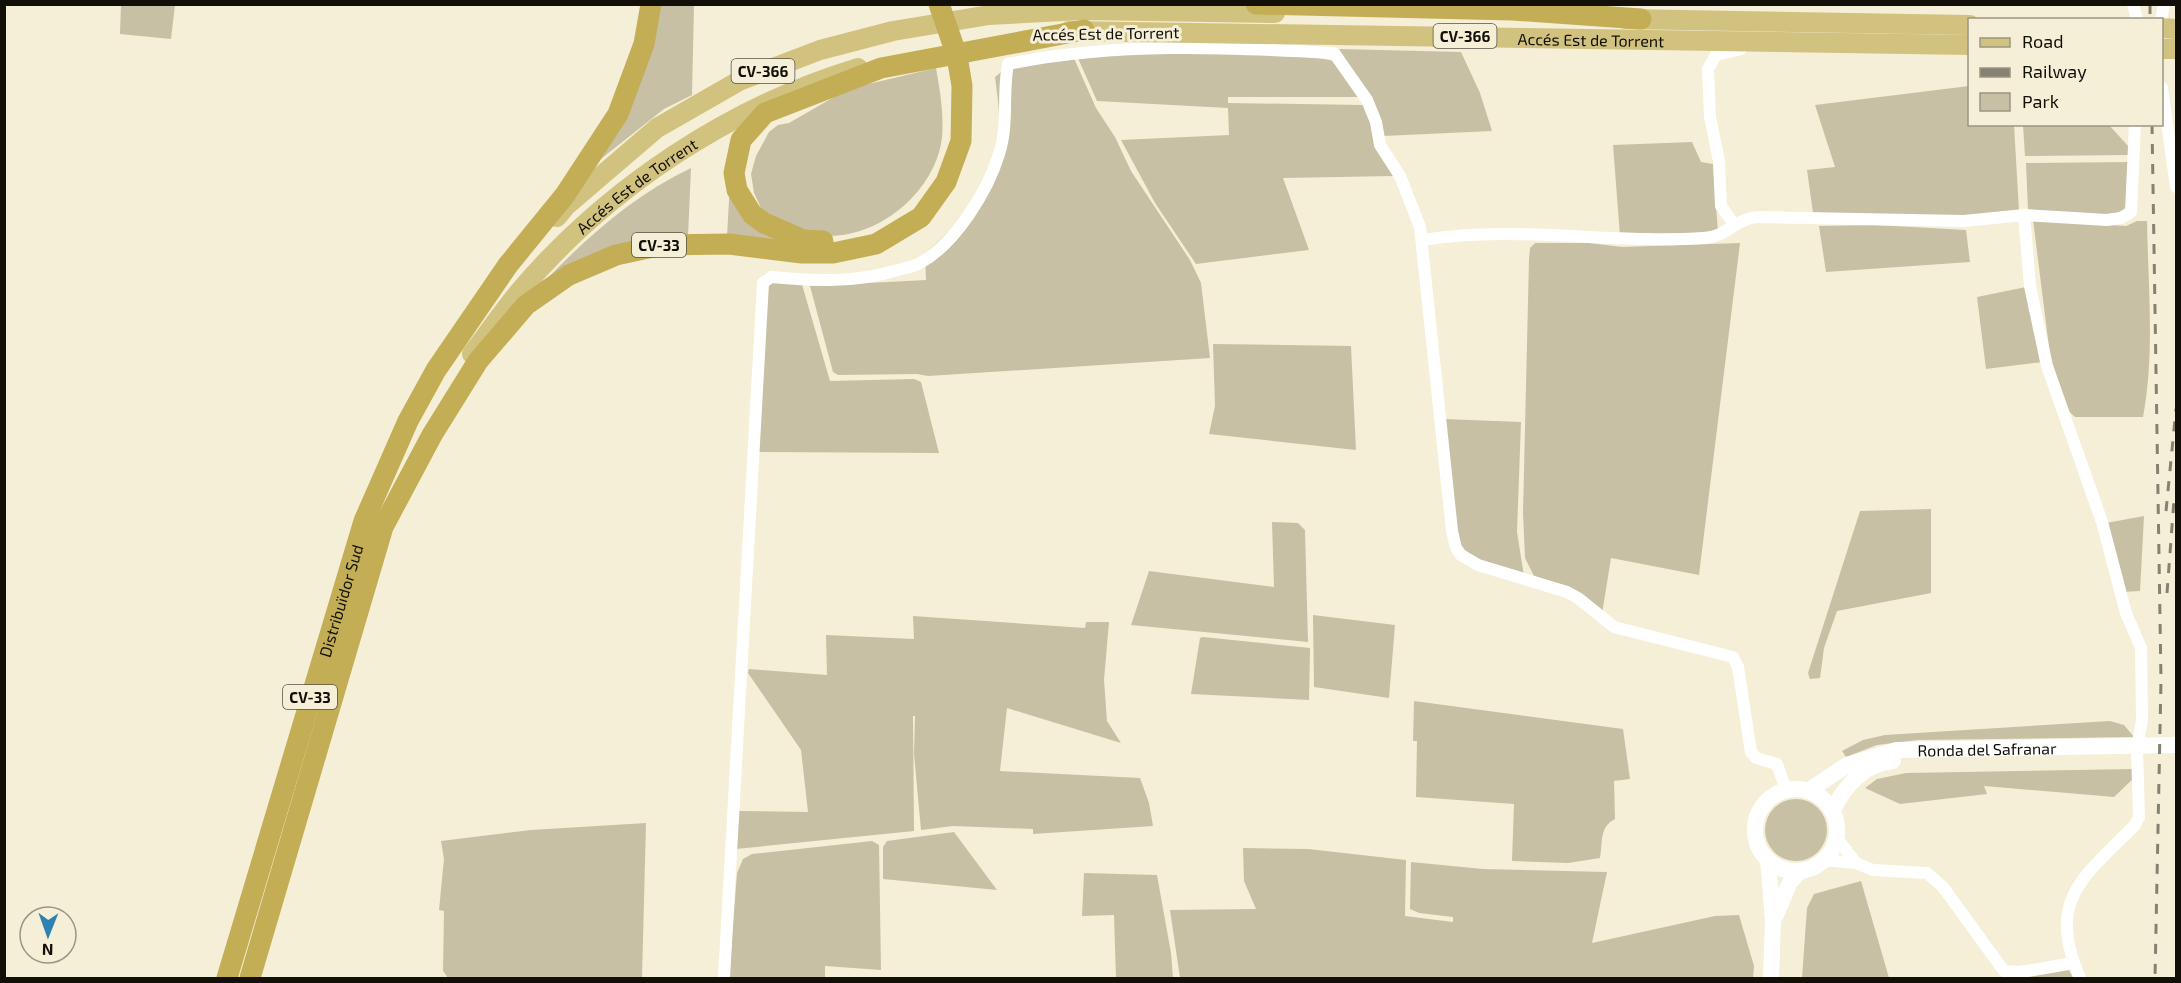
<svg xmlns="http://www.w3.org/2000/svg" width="2181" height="983" font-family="'Exo 2',sans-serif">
	<rect width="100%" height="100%" fill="#f5efd7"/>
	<g fill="#c7c0a4">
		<polygon points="121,5 175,5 171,39 120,34"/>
		<polygon points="658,5 694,5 692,95 664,109 597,162"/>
		<polygon points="1339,49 1461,52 1480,93 1492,131 1383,136 1362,87"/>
		<polygon points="1172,53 1308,56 1334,61 1359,97 1228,97 1228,103 1363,105 1394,176 1283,178 1309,250 1196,264 1155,203 1121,140 1229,135 1228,108 1097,101 1077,56"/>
		<path d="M1073,56L1096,108L1115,137L1131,171L1190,260L1201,283L1210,358L928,376L917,374L838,375L833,372L810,286L926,280L925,253C963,223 995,178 999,128C1000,111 997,94 995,77L1007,67Z"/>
		<path d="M936,68C940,91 944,113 942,137C936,193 874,243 818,235C800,232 779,219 763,212L754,193L751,174L756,156L769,132L778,125L789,123L841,93L860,86Z"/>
		<polygon points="1969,86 1970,124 2014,125 2019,211 1988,217 1813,213 1807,170 1835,167 1815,105"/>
		<polygon points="2023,125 2109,125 2129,147 2129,155 2025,156"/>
		<polygon points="1692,142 1701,162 1713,164 1718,232 1620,236 1613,145"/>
		<polygon points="2129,162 2126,209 2123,212 2085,217 2028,210 2026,163"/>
		<path d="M691,168L688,236L544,282C588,236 633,196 691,168Z"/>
		<polygon points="730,182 787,244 727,237"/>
		<path d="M2033,220L2126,226L2137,221H2147C2148,285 2155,354 2143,417H2075L2064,407L2052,371Z"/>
		<polygon points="1876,225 1966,230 1970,262 1826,272 1819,226"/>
		<polygon points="1535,243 1589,243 1622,247 1740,243 1699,575 1611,558 1602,614 1535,578 1525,558 1523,513 1529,259 1530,248"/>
		<polygon points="764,274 801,281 830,381 914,379 921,382 939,453 759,452"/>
		<polygon points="2026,287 2043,362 1986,369 1977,297"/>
		<polygon points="1213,344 1351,346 1356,450 1209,434 1215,406"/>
		<polygon points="1444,419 1521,422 1517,532 1524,576 1470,556 1459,545"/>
		<polygon points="1931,509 1931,593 1837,611 1824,648 1820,678 1810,679 1808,673 1860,511"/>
		<polygon points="2144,516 2140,591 2123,592 2106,523"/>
		<polygon points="1272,522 1298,523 1305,530 1308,642 1131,625 1149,571 1274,587"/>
		<polygon points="1313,615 1395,625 1389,698 1314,687"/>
		<polygon points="913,616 1085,628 1086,622 1109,622 1104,680 1107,721 1121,743 1007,708 1000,771 1140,778 1149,803 1153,826 1033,834 1033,829 953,826 921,830 914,754 915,716 913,716 914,831 736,849 739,811 808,812 801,750 748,673 749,669 827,675 826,635 914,639"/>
		<polygon points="1203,637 1310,648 1309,700 1191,694 1200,638"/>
		<path d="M1414,701L1623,729L1630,779L1614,781L1615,819C1599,827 1603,842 1600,858L1568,863L1512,861L1514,804L1416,797L1417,741H1413Z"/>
		<polygon points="2110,721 2124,725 2134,737 1918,740 1877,745 1846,757 1842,751 1863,740 1885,735"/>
		<polygon points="2134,769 2135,777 2114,797 1984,786 1987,794 1900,804 1865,788 1877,779 1906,773"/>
		<circle cx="1796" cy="830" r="31"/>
		<polygon points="646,823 642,978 448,978 443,971 444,911 439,910 444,859 441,841 531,830"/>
		<polygon points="954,832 997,890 883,879 883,847 887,841"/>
		<polygon points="872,841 879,845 881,970 825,966 825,977 729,978 737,873 743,859 752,854"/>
		<polygon points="1243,848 1308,849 1406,860 1405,916 1453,922 1453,917 1419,913 1410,909 1411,862 1483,869 1607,872 1592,943 1715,916 1739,915 1754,966 1753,978 1180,978 1170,910 1256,909 1244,881"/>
		<polygon points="1084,873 1157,875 1171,953 1173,978 1116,978 1114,915 1082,916"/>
		<polygon points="1861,881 1889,978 1802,978 1807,908 1814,894"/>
		<polygon points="2069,970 2073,978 2023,978"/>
	</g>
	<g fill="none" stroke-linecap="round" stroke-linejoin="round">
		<g stroke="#fff" stroke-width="12">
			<polyline points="2133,4 2137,20"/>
			<polyline points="2161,20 2164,4"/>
			<polyline points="2162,88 2176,187"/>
			<path d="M2024,215L2030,286L2047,366L2102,522L2126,613L2141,648L2142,720L2137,749L2139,817L2135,825C2083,878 2046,899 2080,978"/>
			<polyline points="1734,224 1721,206 1719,161 1710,117 1708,69 1716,55 1741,49"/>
			<path d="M1423,240C1515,225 1611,244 1704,238C1727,237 1733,220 1757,217L1964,221L2024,215L2107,220L2121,218L2131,212L2135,124"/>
			<polyline points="1836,837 1856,863"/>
			<polyline points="1824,860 1856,863 1873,870 1927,873 1943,887 2004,971 2020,972 2073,963"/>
			<path d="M724,978L763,283L771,277C815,281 855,283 898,270C905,268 913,267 920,263C955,244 988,191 999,154C1009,124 1002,94 1008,64C1115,42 1225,47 1334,53L1367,100L1376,122L1380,145L1400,176L1420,227L1452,531L1456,548L1461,555L1478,565L1567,592L1578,598L1614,627L1733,657L1738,667L1751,752L1756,758L1777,764L1786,790"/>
		</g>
		<g stroke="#fff" stroke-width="16">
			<circle cx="1796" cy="830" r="41"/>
			<path id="s1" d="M1808,791L1847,765L1897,750L2176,745"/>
			<path d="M1832,811C1845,786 1863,764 1893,761"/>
			<polyline points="1768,860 1773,921 1771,978"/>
			<polyline points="1776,915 1790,882 1800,871"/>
		</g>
		<g stroke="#d2c280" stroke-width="20">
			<polyline points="1625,19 1970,25"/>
			<polyline points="2162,28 2176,29"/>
			<path id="s2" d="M1069,31L1970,45"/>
			<polyline points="2162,49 2176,49"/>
			<polyline points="557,217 566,206 657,128 739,81 820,50 893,31 989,15 1082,10 1275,13"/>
			<path id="s3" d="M472,354C488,334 502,312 519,292C606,189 729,107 858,68"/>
		</g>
		<g stroke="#c3ae56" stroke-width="21">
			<polyline points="1256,4 1512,10 1641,19"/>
			<polyline points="823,241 803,240 764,223 752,214 737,190 734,173 741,140 765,113 881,68 1084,30"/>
			<path id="s4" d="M227,978L364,521L408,421L436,370L508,265L565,195L618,114L644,44L651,4"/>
			<polyline points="250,978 383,527 432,435 478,361 526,305 569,275 616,255 662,245 729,244 802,253 833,253 876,244 921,217 946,182 961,141 962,86 957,56 939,4"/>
		</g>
		<g stroke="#868272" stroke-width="3" stroke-dasharray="10 10" stroke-linecap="butt">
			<polyline points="2150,4 2150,20"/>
			<polyline points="2152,124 2161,680 2155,978"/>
			<polyline points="2166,511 2176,409"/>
			<polyline points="2167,593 2174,500"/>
		</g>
	</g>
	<g text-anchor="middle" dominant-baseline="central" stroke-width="6" stroke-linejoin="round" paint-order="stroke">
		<g fill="#f5efd7" stroke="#555245" stroke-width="1.5">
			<rect x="1433.5" y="24" width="63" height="24" rx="4.5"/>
			<rect x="731.5" y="59" width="63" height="24" rx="4.5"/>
			<rect x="632" y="233" width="54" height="24" rx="4.5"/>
			<rect x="283" y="685" width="54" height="24" rx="4.5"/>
		</g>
		<g font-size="15" font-weight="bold" fill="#110f07">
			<text x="1465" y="36">CV-366</text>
			<text x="763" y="71">CV-366</text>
			<text x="659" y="245">CV-33</text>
			<text x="310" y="697">CV-33</text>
		</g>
		<g font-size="16" fill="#110f07" stroke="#f5efd7">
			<text transform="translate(1106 33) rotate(-1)">Accés Est de Torrent</text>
			<text stroke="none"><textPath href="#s2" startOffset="522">Accés Est de Torrent</textPath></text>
			<text stroke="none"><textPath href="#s3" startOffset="237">Accés Est de Torrent</textPath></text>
			<text stroke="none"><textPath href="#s4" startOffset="394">Distribuïdor Sud</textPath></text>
			<text stroke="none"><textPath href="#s1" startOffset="189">Ronda del Safranar</textPath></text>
		</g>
	</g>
	<rect width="2181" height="983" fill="none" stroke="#110f07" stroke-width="12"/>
	<rect x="1968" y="18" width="195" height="108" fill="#f5efd7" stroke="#9a9584" stroke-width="1.5"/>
	<rect x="1980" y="38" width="30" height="9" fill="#d2c280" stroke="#9a9584" stroke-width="1.5"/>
	<text x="2022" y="48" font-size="18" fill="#110f07">Road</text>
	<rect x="1980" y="68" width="30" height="9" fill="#868272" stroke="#9a9584" stroke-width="1.5"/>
	<text x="2022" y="78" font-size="18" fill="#110f07">Railway</text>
	<rect x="1980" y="93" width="30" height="18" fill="#c7c0a4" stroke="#9a9584" stroke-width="1.5"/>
	<text x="2022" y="108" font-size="18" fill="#110f07">Park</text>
	<g transform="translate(48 935) rotate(181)"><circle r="28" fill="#f5efd7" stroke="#9a9584" stroke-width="1.5"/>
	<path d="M0-4.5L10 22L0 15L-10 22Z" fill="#2c82b1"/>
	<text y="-9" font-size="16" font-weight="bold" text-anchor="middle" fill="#110f07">N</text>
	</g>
</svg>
